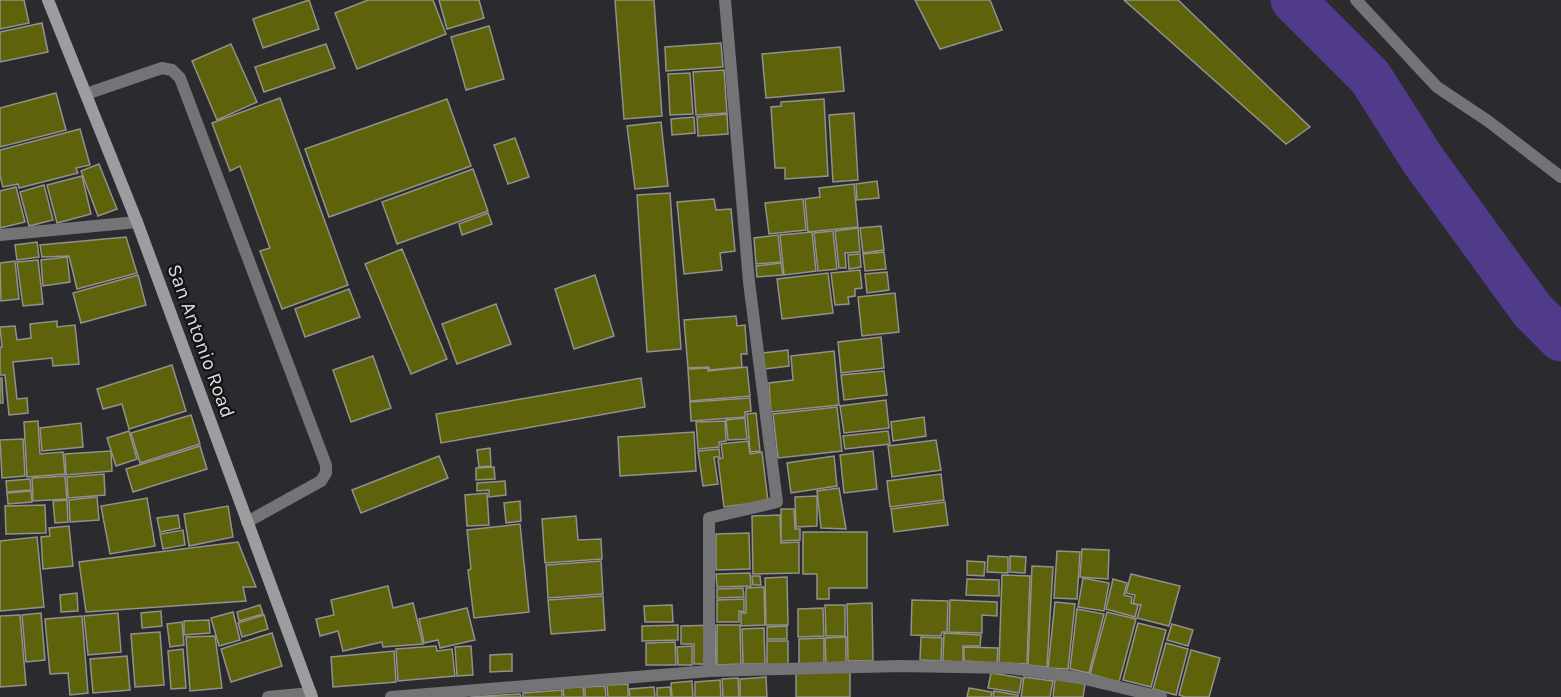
<svg xmlns="http://www.w3.org/2000/svg" width="1561" height="697" font-family="Karla,sans-serif">
	<rect width="100%" height="100%" fill="#2b2a2f"/>
	<g fill="none" stroke-linecap="round" stroke-linejoin="round">
		<polyline stroke="#503a8a" stroke-width="45" points="1293,0 1370,77 1423,160 1532,310 1561,339"/>
	</g>
	<g fill="#5e620a" stroke="#91928c" stroke-width="1.5">
		<polygon points="0,0 24,0 29,23 0,29"/>
		<polygon points="309,0 319,29 263,48 253,19"/>
		<polygon points="368,0 433,0 446,34 357,69 335,13"/>
		<polygon points="439,0 479,0 484,18 447,29"/>
		<polygon points="615,0 654,0 662,116 624,119"/>
		<polygon points="915,0 990,0 1002,30 940,49"/>
		<polygon points="1124,0 1178,0 1310,127 1286,144"/>
		<polygon points="42,23 48,52 0,62 0,32"/>
		<polygon points="489,26 504,79 466,90 451,37"/>
		<polygon points="721,43 723,67 666,71 665,47"/>
		<polygon points="231,44 257,102 217,120 192,61"/>
		<polygon points="326,44 335,68 264,92 255,67"/>
		<polygon points="840,47 844,91 766,98 762,54"/>
		<polygon points="724,70 727,113 696,115 693,72"/>
		<polygon points="690,73 693,114 670,115 668,74"/>
		<polygon points="56,93 66,130 0,147 0,108"/>
		<polygon points="280,98 348,285 282,309 260,251 270,248 240,166 230,171 212,123"/>
		<polygon points="447,99 471,166 329,217 305,149"/>
		<polygon points="824,99 828,176 785,179 785,168 775,168 771,107 781,106 781,102"/>
		<polygon points="854,113 858,180 833,182 829,115"/>
		<polygon points="727,114 728,134 698,136 697,117"/>
		<polygon points="694,117 695,133 672,135 671,119"/>
		<polygon points="661,122 668,186 635,189 627,126"/>
		<polygon points="80,129 90,165 76,168 78,173 19,188 18,184 3,187 0,176 0,150"/>
		<polygon points="515,138 529,177 508,184 494,145"/>
		<polygon points="99,164 117,209 98,216 81,171"/>
		<polygon points="473,169 488,211 397,244 382,202"/>
		<polygon points="82,176 91,214 57,223 47,185"/>
		<polygon points="877,181 879,198 857,200 856,184"/>
		<polygon points="854,184 858,227 808,232 805,199 820,197 819,188"/>
		<polygon points="44,185 53,220 29,226 20,192"/>
		<polygon points="16,187 25,222 0,228 0,191"/>
		<polygon points="670,193 681,349 647,352 637,195"/>
		<polygon points="714,199 716,210 731,209 735,251 720,253 722,270 684,274 677,202"/>
		<polygon points="803,199 806,230 769,234 765,203"/>
		<polygon points="488,213 492,224 462,235 459,224"/>
		<polygon points="881,226 884,250 863,253 860,228"/>
		<polygon points="858,228 860,252 845,253 846,268 839,268 835,231"/>
		<polygon points="833,231 837,269 818,271 814,233"/>
		<polygon points="812,232 816,271 784,275 780,235"/>
		<polygon points="778,235 781,262 756,264 754,238"/>
		<polygon points="126,237 137,273 77,289 69,256 42,257 40,245"/>
		<polygon points="37,242 39,257 17,260 15,245"/>
		<polygon points="402,249 447,359 411,374 365,264"/>
		<polygon points="884,252 886,269 865,271 863,254"/>
		<polygon points="860,254 861,267 849,269 848,255"/>
		<polygon points="67,257 70,282 43,286 41,260"/>
		<polygon points="38,260 43,304 23,306 17,262"/>
		<polygon points="15,261 19,299 1,301 0,263"/>
		<polygon points="781,263 783,275 757,277 756,266"/>
		<polygon points="860,270 862,288 855,289 855,296 848,297 849,304 835,305 831,273"/>
		<polygon points="887,272 889,290 867,293 865,274"/>
		<polygon points="828,273 833,313 782,319 777,279"/>
		<polygon points="138,275 146,305 81,323 73,293"/>
		<polygon points="595,275 614,336 574,349 555,289"/>
		<polygon points="349,289 360,317 305,337 295,309"/>
		<polygon points="895,293 899,332 862,336 858,297"/>
		<polygon points="496,304 511,344 457,364 442,324"/>
		<polygon points="736,316 737,326 745,325 747,354 741,354 742,367 709,370 709,367 688,368 684,320"/>
		<polygon points="57,321 57,327 75,325 79,364 53,366 52,358 13,362 17,399 27,398 28,413 9,415 5,375 0,375 0,347 2,347 0,327 15,326 17,340 31,338 30,324"/>
		<polygon points="881,337 884,368 841,373 838,342"/>
		<polygon points="788,350 789,366 765,369 763,353"/>
		<polygon points="834,351 839,405 771,412 769,383 793,380 791,356"/>
		<polygon points="373,356 391,408 351,422 333,370"/>
		<polygon points="172,365 186,411 129,429 122,404 103,409 97,389"/>
		<polygon points="747,367 750,396 690,401 688,369 708,368 708,371"/>
		<polygon points="884,371 887,395 844,400 841,375"/>
		<polygon points="0,378 2,378 3,403 0,403"/>
		<polygon points="641,378 645,407 441,443 436,414"/>
		<polygon points="750,398 751,411 745,412 745,417 691,421 690,402"/>
		<polygon points="886,400 889,428 844,433 840,406"/>
		<polygon points="837,407 842,451 778,458 773,414"/>
		<polygon points="756,413 760,451 750,452 747,414"/>
		<polygon points="191,415 200,444 140,463 131,433"/>
		<polygon points="924,417 926,436 893,441 891,422"/>
		<polygon points="745,418 747,439 728,440 726,420"/>
		<polygon points="38,421 40,454 63,452 65,474 27,477 24,422"/>
		<polygon points="725,421 726,441 719,442 719,447 698,449 696,422"/>
		<polygon points="81,423 83,447 42,451 40,428"/>
		<polygon points="129,431 137,459 116,466 107,438"/>
		<polygon points="888,431 890,444 845,449 843,436"/>
		<polygon points="694,432 696,471 620,476 618,437"/>
		<polygon points="23,439 25,476 2,478 0,440"/>
		<polygon points="936,440 941,470 892,477 888,446"/>
		<polygon points="748,441 750,454 762,452 768,501 724,507 718,459 723,458 721,444"/>
		<polygon points="200,446 207,469 133,492 126,469"/>
		<polygon points="490,448 491,466 479,467 477,450"/>
		<polygon points="719,449 720,457 714,457 718,484 703,486 698,451"/>
		<polygon points="111,451 112,471 66,475 65,454"/>
		<polygon points="873,451 877,489 844,493 840,455"/>
		<polygon points="439,456 448,478 361,513 352,490"/>
		<polygon points="834,456 837,486 791,493 787,463"/>
		<polygon points="494,467 495,479 476,480 476,468"/>
		<polygon points="104,474 105,495 68,498 67,477"/>
		<polygon points="941,474 944,500 890,507 887,481"/>
		<polygon points="65,476 67,499 33,501 32,478"/>
		<polygon points="30,479 31,490 7,492 6,481"/>
		<polygon points="505,481 506,495 489,497 489,490 477,491 477,483"/>
		<polygon points="839,488 846,529 821,528 817,491"/>
		<polygon points="31,491 32,502 8,504 7,493"/>
		<polygon points="487,493 489,525 467,526 465,495"/>
		<polygon points="817,496 817,526 796,527 795,497"/>
		<polygon points="97,497 99,520 70,522 69,500"/>
		<polygon points="147,498 155,546 110,554 101,506"/>
		<polygon points="67,500 68,522 55,523 53,501"/>
		<polygon points="520,501 521,521 506,523 504,503"/>
		<polygon points="945,502 948,525 894,532 891,509"/>
		<polygon points="45,505 46,533 6,534 5,506"/>
		<polygon points="228,506 233,537 189,546 184,514"/>
		<polygon points="781,509 794,509 795,529 800,529 800,540 781,541"/>
		<polygon points="178,515 180,528 160,532 157,518"/>
		<polygon points="780,515 781,543 799,542 799,573 753,574 752,516"/>
		<polygon points="576,516 578,540 601,539 602,559 545,563 542,519"/>
		<polygon points="520,524 529,612 474,618 468,570 471,569 467,530"/>
		<polygon points="69,526 73,566 43,569 41,537 50,536 49,528"/>
		<polygon points="183,530 185,545 163,549 160,534"/>
		<polygon points="803,532 867,532 867,588 829,588 829,599 817,599 817,574 803,574"/>
		<polygon points="749,533 750,569 716,570 716,534"/>
		<polygon points="37,537 44,607 0,611 0,541"/>
		<polygon points="238,542 256,587 243,587 246,601 86,612 79,562"/>
		<polygon points="1082,549 1109,550 1108,579 1080,577"/>
		<polygon points="1057,551 1080,552 1077,599 1054,598"/>
		<polygon points="988,556 1008,557 1008,573 987,572"/>
		<polygon points="1010,556 1026,557 1025,573 1010,572"/>
		<polygon points="601,561 603,594 548,598 546,565"/>
		<polygon points="967,561 985,562 984,576 967,575"/>
		<polygon points="1032,566 1053,567 1047,667 1028,665"/>
		<polygon points="750,573 751,586 717,587 716,574"/>
		<polygon points="1131,574 1180,586 1169,626 1137,618 1141,605 1133,604 1135,595 1126,593"/>
		<polygon points="1002,575 1030,576 1027,664 999,663"/>
		<polygon points="752,576 760,576 761,585 753,585"/>
		<polygon points="787,577 788,625 766,625 765,578"/>
		<polygon points="1083,578 1109,583 1104,611 1078,607"/>
		<polygon points="967,579 999,580 999,596 966,595"/>
		<polygon points="1113,579 1127,583 1124,595 1132,597 1131,603 1138,605 1135,617 1106,609"/>
		<polygon points="388,586 393,608 413,603 423,644 383,647 382,642 343,651 338,631 320,636 316,619 334,615 331,600"/>
		<polygon points="764,587 765,625 741,626 741,613 746,613 746,588"/>
		<polygon points="743,588 744,597 717,598 717,589"/>
		<polygon points="77,593 78,611 61,612 60,595"/>
		<polygon points="603,596 605,630 551,634 548,600"/>
		<polygon points="744,599 744,612 739,611 739,622 717,622 717,600"/>
		<polygon points="912,600 948,601 947,632 942,632 941,636 911,635"/>
		<polygon points="950,600 997,602 997,616 982,615 982,633 949,632"/>
		<polygon points="1055,602 1075,604 1068,669 1048,668"/>
		<polygon points="872,603 873,661 848,661 847,604"/>
		<polygon points="260,605 263,614 239,621 237,612"/>
		<polygon points="672,605 673,622 645,622 644,606"/>
		<polygon points="825,605 845,605 845,636 826,636"/>
		<polygon points="467,608 475,640 440,648 438,640 424,643 419,619"/>
		<polygon points="823,608 824,636 798,637 798,609"/>
		<polygon points="1077,609 1104,614 1089,673 1070,669"/>
		<polygon points="161,611 162,626 142,628 141,613"/>
		<polygon points="233,612 240,640 219,646 211,618"/>
		<polygon points="1107,612 1136,619 1119,682 1090,674"/>
		<polygon points="41,613 45,660 26,662 22,615"/>
		<polygon points="118,613 121,652 88,655 84,616"/>
		<polygon points="20,615 26,685 0,687 0,616"/>
		<polygon points="264,615 268,629 242,637 238,623"/>
		<polygon points="82,616 88,693 70,695 68,673 50,674 45,619"/>
		<polygon points="209,620 210,633 184,635 184,621"/>
		<polygon points="182,622 184,645 170,647 167,624"/>
		<polygon points="1138,623 1166,630 1151,687 1123,680"/>
		<polygon points="1172,624 1193,630 1188,646 1167,640"/>
		<polygon points="678,625 678,640 642,641 642,626"/>
		<polygon points="715,625 716,664 694,664 694,644 681,644 681,626"/>
		<polygon points="717,625 740,625 741,664 717,665"/>
		<polygon points="787,626 787,639 767,639 767,627"/>
		<polygon points="764,628 765,664 743,664 742,629"/>
		<polygon points="160,632 164,685 135,687 131,634"/>
		<polygon points="272,633 282,666 231,682 221,649"/>
		<polygon points="944,633 981,635 980,646 963,646 963,662 943,661"/>
		<polygon points="215,636 222,688 190,691 186,637"/>
		<polygon points="846,637 846,662 826,663 825,638"/>
		<polygon points="921,637 942,638 941,661 920,660"/>
		<polygon points="824,638 824,663 799,664 799,639"/>
		<rect x="767" y="641" width="21" height="24"/>
		<polygon points="675,642 676,665 646,665 646,643"/>
		<polygon points="1166,643 1188,649 1176,695 1153,689"/>
		<polygon points="436,646 437,651 452,649 455,676 398,681 396,649"/>
		<polygon points="471,646 473,675 457,676 455,647"/>
		<polygon points="692,646 692,665 678,665 677,647"/>
		<polygon points="964,647 998,648 997,663 964,661"/>
		<polygon points="183,649 186,688 171,689 168,651"/>
		<polygon points="1191,650 1220,658 1209,697 1185,697 1179,695"/>
		<polygon points="394,651 396,682 333,687 331,657"/>
		<polygon points="512,654 512,671 490,672 490,655"/>
		<polygon points="127,656 130,690 93,693 90,659"/>
		<polygon points="850,672 850,697 796,697 796,673"/>
		<polygon points="991,673 1022,678 1019,693 988,688"/>
		<polygon points="766,677 767,697 740,697 740,679"/>
		<polygon points="1024,677 1053,681 1050,697 1021,697"/>
		<polygon points="738,678 739,697 723,697 722,679"/>
		<polygon points="1055,679 1085,684 1083,697 1053,697"/>
		<polygon points="720,680 721,697 695,697 695,682"/>
		<polygon points="692,681 693,697 672,697 671,683"/>
		<polygon points="628,684 628,697 608,697 607,685"/>
		<polygon points="605,686 606,697 585,697 585,687"/>
		<polygon points="583,687 584,697 564,697 563,688"/>
		<polygon points="654,687 655,697 630,697 629,689"/>
		<polygon points="670,687 671,697 657,697 657,688"/>
		<polygon points="969,688 992,692 991,697 967,697"/>
		<polygon points="562,690 562,697 523,697 523,693"/>
		<polygon points="994,691 1018,695 1018,697 993,697"/>
		<polygon points="520,694 521,697 470,697"/>
	</g>
	<g fill="none" stroke-linecap="round" stroke-linejoin="round">
		<polyline stroke="#747376" stroke-width="12" points="86,94 162,68 172,70 180,78 326,465 326,473 321,481 247,522"/>
		<g stroke="#747376" stroke-width="12">
			<polyline points="1356,0 1437,87 1488,121 1561,177"/>
			<polyline points="0,235 137,222"/>
			<polyline points="709,671 709,518 777,502 749,282 725,0"/>
			<polyline points="268,697 311,693"/>
			<polyline points="391,697 709,671 901,666 1009,668 1081,678 1161,697"/>
		</g>
		<polyline stroke="#9d9da0" stroke-width="12" points="48,0 137,222 312,697"/>
	</g>
	<g text-anchor="middle" dominant-baseline="central" stroke-width="4.5" stroke-linejoin="round" paint-order="stroke">
		<g font-size="20" fill="#dddde0" stroke="#131315">
			<text transform="translate(201 341) rotate(70)">San Antonio Road</text>
		</g>
	</g>
</svg>
